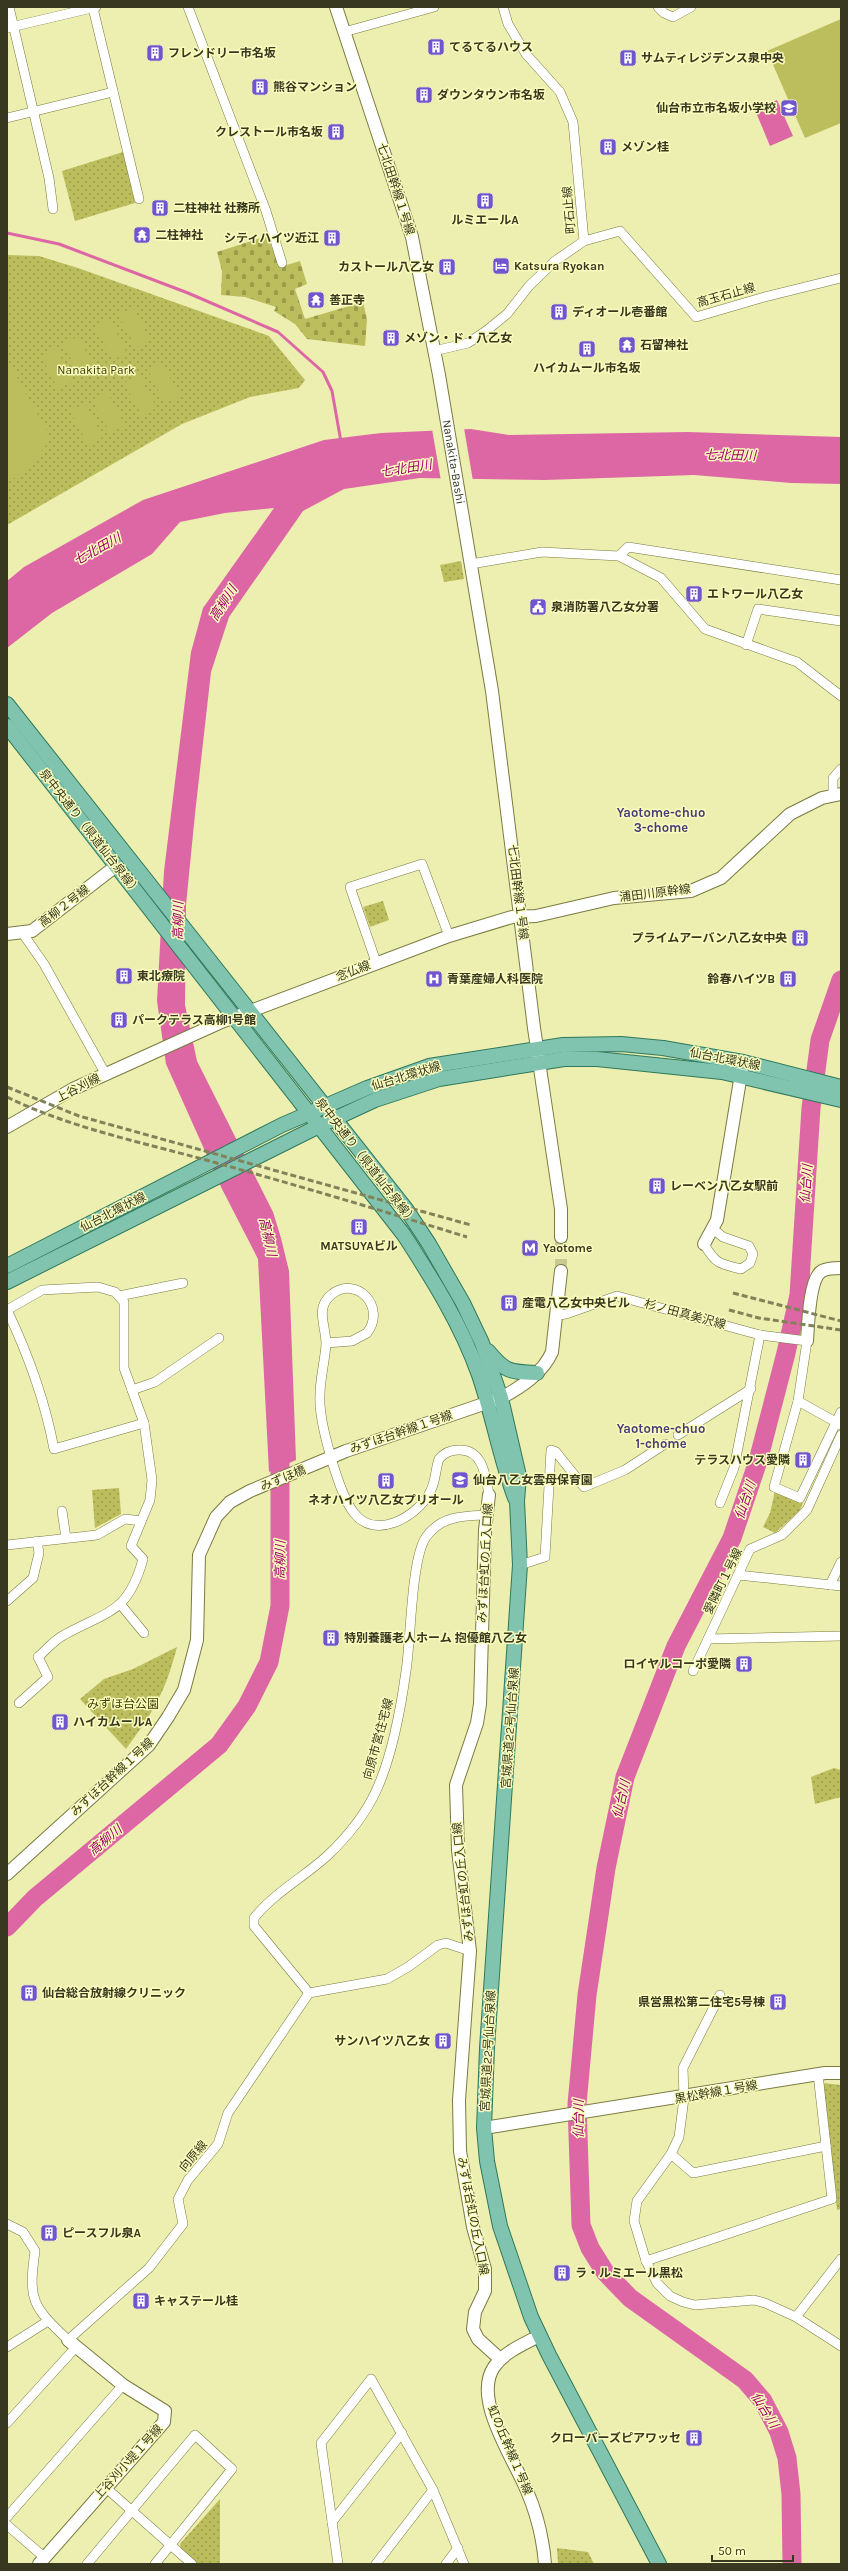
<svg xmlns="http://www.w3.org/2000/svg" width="848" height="2571" font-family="Karla,'Noto Sans JP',sans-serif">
	<defs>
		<pattern id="cemetery-stones" width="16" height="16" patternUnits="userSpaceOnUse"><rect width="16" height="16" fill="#bcbd5c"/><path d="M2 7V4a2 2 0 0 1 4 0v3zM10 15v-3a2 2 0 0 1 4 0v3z" fill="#9a9b4b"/></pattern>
		<pattern id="park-dots" width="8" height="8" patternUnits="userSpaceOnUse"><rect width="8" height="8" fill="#bcbd5c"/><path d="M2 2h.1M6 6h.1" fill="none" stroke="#9a9b4b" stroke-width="1.8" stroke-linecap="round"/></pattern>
	</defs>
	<rect width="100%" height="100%" fill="#edefb0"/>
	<polygon fill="url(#cemetery-stones)" points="267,236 280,267 300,261 307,284 295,289 305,319 363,302 367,319 365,346 307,339 295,324 274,311 276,307 245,297 221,295 222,271 217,252"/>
	<g fill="url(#park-dots)">
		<polygon points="123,152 135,203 75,221 62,171"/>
		<polygon points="7,255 39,256 78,268 269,336 305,380 299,388 250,397 182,424 7,525"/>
		<polygon points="461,561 464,579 444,582 440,565"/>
		<polygon points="383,901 389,920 370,927 363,907"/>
		<polygon points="119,1488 121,1514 95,1528 92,1490"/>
		<polygon points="775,1491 803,1503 800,1510 775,1533 763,1527 770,1513"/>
		<path d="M177,1647C165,1693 154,1711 126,1749L80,1699L104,1679L133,1669Z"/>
		<polygon points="834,1768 841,1770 841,1797 815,1804 811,1777"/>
		<polygon points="823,2083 841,2085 841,2209 837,2210"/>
		<polygon points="220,2499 220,2564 197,2564 181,2551 180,2544"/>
		<polygon points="557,2548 588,2552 594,2564 558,2564"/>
	</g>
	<g fill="#bcbd5c">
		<polygon points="841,19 841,123 805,138 767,51"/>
		<polygon points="133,307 150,340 136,348 118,315"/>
		<polygon points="110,319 127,353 113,360 95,327"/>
		<polygon points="78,336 96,369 81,378 63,344"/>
		<polygon points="56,348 73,381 58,389 41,356"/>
		<path d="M7,359L51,438C39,456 26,471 7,483Z"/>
		<polygon points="162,363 180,396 165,404 148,370"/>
		<polygon points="139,375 157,408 142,416 124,383"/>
		<polygon points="107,392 125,425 110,433 92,400"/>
		<polygon points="85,403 103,437 88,445 70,411"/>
	</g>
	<g fill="#dd67a5">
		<polygon points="777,100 793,136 770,146 755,110"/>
		<polygon points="471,429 509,435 688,432 841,437 841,484 791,483 694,475 545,480 420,478 344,489 303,511 229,617 211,672 195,814 186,905 185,1005 197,1061 273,1212 281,1238 289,1271 296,1460 269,1472 258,1259 222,1189 166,1064 157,1001 164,871 191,652 203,608 274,508 225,513 180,522 152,554 52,613 7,648 7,581 24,567 143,500 324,440 381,433"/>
	</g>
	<polygon fill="#edefb0" points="464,428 473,481 441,481 432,429"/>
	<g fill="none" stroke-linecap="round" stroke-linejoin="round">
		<polyline stroke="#dd67a5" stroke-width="3" points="7,233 59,244 188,293 278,332 323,372 332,391 341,442"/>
		<g stroke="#dd67a5" stroke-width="19">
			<polyline points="7,1927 35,1898 219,1745 247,1706 269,1662 280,1606 280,1443"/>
			<polyline points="792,2564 791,2494 787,2458 779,2432 763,2401 745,2380 630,2298 605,2272 590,2248 581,2225 577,2104 587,1995 596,1935 606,1868 625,1777 676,1646 732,1538 758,1461 786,1353 799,1295 811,1108 820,1040 841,980"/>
		</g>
		<polyline stroke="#c9ca93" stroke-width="12" stroke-dasharray="12 6" stroke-linecap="butt" points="561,1271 561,1237"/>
		<defs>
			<g id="street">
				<polyline points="9,7 49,178 53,209"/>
				<polyline points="188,7 266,211 282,263"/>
				<polyline points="658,7 664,13 673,17 691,7"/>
				<polyline points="93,8 139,199"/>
				<polyline points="7,28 96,7"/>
				<polyline points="344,32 434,7"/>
				<polyline points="7,118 113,92"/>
				<polyline points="584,241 620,231 696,317 761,298 841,278"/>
				<polyline points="434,351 468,343 486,331 507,314 529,286 555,261 584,241 573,122 560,92 526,54 508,24 503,7"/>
				<polyline points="619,556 628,547 841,580"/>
				<polyline points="471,564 542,552 619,556 661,578 705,629 797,662 841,696"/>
				<polyline points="746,645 758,609 841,621"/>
				<polyline points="833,796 833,778 841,769"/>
				<polyline points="21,931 44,964 105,1073"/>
				<polyline points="376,962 350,887 422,864 449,936"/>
				<path d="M704,1244C715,1263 719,1264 741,1269L750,1263L753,1254L749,1246L723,1237L713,1229"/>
				<polyline points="119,1296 183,1283"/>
				<path d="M7,1310L42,1290L98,1287L115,1292L124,1302V1368L144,1423L152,1480L150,1500L131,1546L143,1559C128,1614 107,1611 64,1635C54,1640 46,1650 38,1657L48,1677L19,1703"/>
				<path d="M7,1310C28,1354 45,1401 54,1449L144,1423"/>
				<polyline points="558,1315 566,1314 617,1296 760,1335 807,1341 798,1401 841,1425"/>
				<path d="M326,1343L352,1341L367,1333C387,1307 356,1274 331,1295C315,1308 326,1326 326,1344C325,1361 320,1378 320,1395C318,1420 339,1494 354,1513C375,1540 415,1518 429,1494C436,1483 435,1470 439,1459C444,1453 451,1450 458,1450C483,1448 486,1477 489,1495"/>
				<polyline points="132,1390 155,1382 219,1338"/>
				<polyline points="798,1401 774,1487 800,1498 841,1412"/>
				<polyline points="678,1435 751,1389"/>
				<polyline points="841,1435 807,1510 782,1535 750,1549 708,1639 841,1636"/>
				<polyline points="720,1503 734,1468 760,1335"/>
				<polyline points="62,1511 66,1538"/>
				<polyline points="7,1545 97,1535 125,1519 141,1521"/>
				<polyline points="520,1565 545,1557 551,1450 556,1452 584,1487 625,1470 665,1444"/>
				<polyline points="738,1575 841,1586"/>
				<polyline points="830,1585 841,1562"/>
				<polyline points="7,1601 33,1578 39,1553 37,1541"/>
				<polyline points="121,1605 144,1633"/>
				<polyline points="693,1671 708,1639"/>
				<path d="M309,1993L254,1926V1918C274,1893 304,1877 327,1856C347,1837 365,1815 376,1791C392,1757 401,1707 406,1671C411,1640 411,1559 426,1537C441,1516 463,1516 486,1515"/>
				<polyline points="720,1995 683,2068 684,2098 679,2137 671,2154 637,2201 634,2221 646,2261 657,2283 670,2296 683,2302 695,2305 754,2300 765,2303 796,2317 841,2346"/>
				<polyline points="671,2154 693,2173 826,2146"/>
				<path d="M7,2224L23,2232L35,2251C28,2300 32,2306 68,2340L149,2268L183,2224L178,2199L188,2180L218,2144L228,2113L309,1993L387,1979L408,1967L438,1945L446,1943L470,1951"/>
				<polyline points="646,2261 832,2199 818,2074"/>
				<polyline points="796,2317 841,2259"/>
				<polyline points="7,2347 48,2321"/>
				<polyline points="7,2423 77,2346"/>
				<polyline points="105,2487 192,2564"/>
				<polyline points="7,2517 123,2385"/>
				<polyline points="332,2522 402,2433"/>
				<polyline points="7,2525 44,2557"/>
				<polyline points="87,2564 195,2435 232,2469 155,2564"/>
				<polyline points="338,2564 321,2443 371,2379 433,2490 464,2564"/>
				<polyline points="376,2564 433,2490"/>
				<polyline points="446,2564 458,2548"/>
			</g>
			<g id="secondary">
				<path id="s1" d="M336,7L412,237L439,375L492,691L534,1028L561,1209V1237"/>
				<polyline points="7,934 32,931 116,866"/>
				<polyline points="7,1127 73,1089 219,1023 449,936 512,917 536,916 614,898 691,891 721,878 790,814 822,798 841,794"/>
				<polyline points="704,1244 717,1220 743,1062"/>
				<path d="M807,1341C808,1327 809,1278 822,1271C827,1268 835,1268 841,1268"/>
				<polyline points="489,1495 485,1530 480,1704 477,1723 456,1785 458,1850 470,1951 459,2100 460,2151 473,2227 485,2269 485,2291 475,2312 473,2329 478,2339 500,2359"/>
				<path d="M7,1874L149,1745L168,1717L184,1690L197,1640L199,1555L216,1517L230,1502L250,1491L346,1451L501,1398C521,1387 543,1373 552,1352L561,1271"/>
				<polyline points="484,2128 825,2073 841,2073"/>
				<path d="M539,2336C524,2344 504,2352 494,2367C472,2399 514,2459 527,2491C537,2514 543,2539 545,2564"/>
				<polyline points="39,2564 164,2422 165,2411 123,2385 68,2340"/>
			</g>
			<g id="primary">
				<polyline points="7,704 406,1209 429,1244 463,1303 482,1343 501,1398 519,1476 517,1501 520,1565 487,2048 484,2128 487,2161 500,2226 531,2317 549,2355 659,2564"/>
				<path d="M7,726L404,1235C433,1280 461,1324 479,1375C493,1416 500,1458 515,1498"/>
				<polyline points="7,1266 282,1125 367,1088 429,1066 563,1045 621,1044 663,1048 743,1062 841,1087"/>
				<polyline points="7,1282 319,1126 375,1100 439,1079 564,1059 597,1059 722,1072 841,1100"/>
				<path d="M488,1351C505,1372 510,1372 537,1373"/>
			</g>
		</defs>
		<use href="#street" stroke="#7a7b40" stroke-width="10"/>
		<use href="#secondary" stroke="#7a7b40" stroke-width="14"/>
		<use href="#primary" stroke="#2f795b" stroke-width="16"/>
		<use href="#street" stroke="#fff" stroke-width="9"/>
		<use href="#secondary" stroke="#fff" stroke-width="12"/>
		<use href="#primary" stroke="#80c4b0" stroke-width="14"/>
		<g stroke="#808259" stroke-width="3" stroke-dasharray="6 3" stroke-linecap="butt">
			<polyline points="7,1087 79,1116 471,1225"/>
			<path d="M7,1097C68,1127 140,1142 206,1160C293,1184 380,1210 467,1237"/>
			<polyline points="733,1293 841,1321"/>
			<polyline points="729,1310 759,1318 841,1330"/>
		</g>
	</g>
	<defs>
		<symbol id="building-square" viewBox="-11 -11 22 22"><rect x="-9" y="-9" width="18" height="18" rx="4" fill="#7155cf" stroke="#fafcbd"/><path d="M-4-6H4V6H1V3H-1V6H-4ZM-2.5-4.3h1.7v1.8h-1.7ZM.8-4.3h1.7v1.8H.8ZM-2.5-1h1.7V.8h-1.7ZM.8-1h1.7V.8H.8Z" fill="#fff"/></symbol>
		<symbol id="school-square" viewBox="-11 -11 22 22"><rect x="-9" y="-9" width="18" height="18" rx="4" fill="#7155cf" stroke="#fafcbd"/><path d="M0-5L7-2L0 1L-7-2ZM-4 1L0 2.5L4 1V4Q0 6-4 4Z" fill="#fff"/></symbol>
		<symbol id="temple-square" viewBox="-11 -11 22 22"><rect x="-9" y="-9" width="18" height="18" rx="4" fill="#7155cf" stroke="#fafcbd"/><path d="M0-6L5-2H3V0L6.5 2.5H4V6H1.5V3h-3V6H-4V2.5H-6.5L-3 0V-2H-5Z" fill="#fff"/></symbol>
		<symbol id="hotel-square" viewBox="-11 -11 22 22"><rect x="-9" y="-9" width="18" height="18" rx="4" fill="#7155cf" stroke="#fafcbd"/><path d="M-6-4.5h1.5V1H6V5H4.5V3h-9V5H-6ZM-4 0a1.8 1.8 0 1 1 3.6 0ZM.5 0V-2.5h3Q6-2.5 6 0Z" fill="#fff"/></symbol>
		<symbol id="civic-square" viewBox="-11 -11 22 22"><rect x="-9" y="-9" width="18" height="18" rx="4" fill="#7155cf" stroke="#fafcbd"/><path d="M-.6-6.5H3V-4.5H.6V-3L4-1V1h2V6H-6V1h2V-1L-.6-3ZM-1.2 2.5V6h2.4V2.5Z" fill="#fff"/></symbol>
		<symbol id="hospital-square" viewBox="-11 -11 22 22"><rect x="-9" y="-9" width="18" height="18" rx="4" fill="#7155cf" stroke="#fafcbd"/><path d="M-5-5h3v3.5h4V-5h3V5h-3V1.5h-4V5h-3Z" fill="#fff"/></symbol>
		<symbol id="metro-square" viewBox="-11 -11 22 22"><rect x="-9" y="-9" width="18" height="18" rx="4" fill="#7155cf" stroke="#fafcbd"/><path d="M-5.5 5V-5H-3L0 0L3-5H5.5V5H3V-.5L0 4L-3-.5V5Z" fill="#fff"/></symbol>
	</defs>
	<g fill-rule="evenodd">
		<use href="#building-square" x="426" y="37" width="20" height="20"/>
		<use href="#building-square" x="145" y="43" width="20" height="20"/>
		<use href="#building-square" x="618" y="48" width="20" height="20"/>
		<use href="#building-square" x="250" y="77" width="20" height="20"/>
		<use href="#building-square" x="414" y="85" width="20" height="20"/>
		<use href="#school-square" x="779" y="98" width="20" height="20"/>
		<use href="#building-square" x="326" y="122" width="20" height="20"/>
		<use href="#building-square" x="598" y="137" width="20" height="20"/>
		<use href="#building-square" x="475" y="191" width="20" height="20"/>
		<use href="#building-square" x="150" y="198" width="20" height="20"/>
		<use href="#temple-square" x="132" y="225" width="20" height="20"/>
		<use href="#building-square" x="322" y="228" width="20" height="20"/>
		<use href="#hotel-square" x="491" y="256" width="20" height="20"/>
		<use href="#building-square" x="437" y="257" width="20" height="20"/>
		<use href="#temple-square" x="306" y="290" width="20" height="20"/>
		<use href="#building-square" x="549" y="302" width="20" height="20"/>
		<use href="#building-square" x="381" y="328" width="20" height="20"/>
		<use href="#temple-square" x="617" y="335" width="20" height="20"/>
		<use href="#building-square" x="577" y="339" width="20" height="20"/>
		<use href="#building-square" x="684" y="584" width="20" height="20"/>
		<use href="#civic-square" x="528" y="597" width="20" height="20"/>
		<use href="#building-square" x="790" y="928" width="20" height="20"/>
		<use href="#building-square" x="114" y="966" width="20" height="20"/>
		<use href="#hospital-square" x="424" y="969" width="20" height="20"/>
		<use href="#building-square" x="778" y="969" width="20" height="20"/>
		<use href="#building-square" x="109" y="1010" width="20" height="20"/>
		<use href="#building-square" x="647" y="1176" width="20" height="20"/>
		<use href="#building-square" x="349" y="1217" width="20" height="20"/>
		<use href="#metro-square" x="520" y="1238" width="20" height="20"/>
		<use href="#building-square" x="499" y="1293" width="20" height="20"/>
		<use href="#building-square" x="793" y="1450" width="20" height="20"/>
		<use href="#school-square" x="450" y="1470" width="20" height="20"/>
		<use href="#building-square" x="376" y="1471" width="20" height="20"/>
		<use href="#building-square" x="321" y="1628" width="20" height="20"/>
		<use href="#building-square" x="734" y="1654" width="20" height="20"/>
		<use href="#building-square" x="50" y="1712" width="20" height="20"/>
		<use href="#building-square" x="19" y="1983" width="20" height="20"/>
		<use href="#building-square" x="768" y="1992" width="20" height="20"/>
		<use href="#building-square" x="433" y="2031" width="20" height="20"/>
		<use href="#building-square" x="39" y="2223" width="20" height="20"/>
		<use href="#building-square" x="552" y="2263" width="20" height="20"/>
		<use href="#building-square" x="131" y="2291" width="20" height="20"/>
		<use href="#building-square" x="684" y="2428" width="20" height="20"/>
	</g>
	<g text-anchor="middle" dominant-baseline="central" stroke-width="3" stroke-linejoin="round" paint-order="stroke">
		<g font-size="12" font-weight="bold" fill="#37381f" stroke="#fafcbd" text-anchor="start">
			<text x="449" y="47">てるてるハウス</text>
			<text x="168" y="53">フレンドリー市名坂</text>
			<text x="641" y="58">サムティレジデンス泉中央</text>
			<text x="273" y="87">熊谷マンション</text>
			<text x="437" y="95">ダウンタウン市名坂</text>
			<text x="776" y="108" text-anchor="end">仙台市立市名坂小学校</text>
			<text x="323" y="132" text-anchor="end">クレストール市名坂</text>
			<text x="621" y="147">メゾン桂</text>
			<text x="173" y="208">二柱神社 社務所</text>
			<text x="485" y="220" text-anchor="middle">ルミエールA</text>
			<text x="155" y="235">二柱神社</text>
			<text x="319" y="238" text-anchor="end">シティハイツ近江</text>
			<text x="514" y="266">Katsura Ryokan</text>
			<text x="434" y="267" text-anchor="end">カストール八乙女</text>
			<text x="329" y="300">善正寺</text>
			<text x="572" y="312">ディオール壱番館</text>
			<text x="404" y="338">メゾン・ド・八乙女</text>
			<text x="640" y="345">石留神社</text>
			<text x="587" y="368" text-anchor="middle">ハイカムール市名坂</text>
			<text x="707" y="594">エトワール八乙女</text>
			<text x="551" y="607">泉消防署八乙女分署</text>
			<text x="787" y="938" text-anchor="end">プライムアーバン八乙女中央</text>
			<text x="137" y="976">東北療院</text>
			<text x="447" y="979">青葉産婦人科医院</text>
			<text x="775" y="979" text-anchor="end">鈴春ハイツB</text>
			<text x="132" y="1020">パークテラス高柳1号館</text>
			<text x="670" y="1186">レーベン八乙女駅前</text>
			<text x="359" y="1246" text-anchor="middle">MATSUYAビル</text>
			<text x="543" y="1248">Yaotome</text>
			<text x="522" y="1303">産電八乙女中央ビル</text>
			<text x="790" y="1460" text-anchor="end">テラスハウス愛隣</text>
			<text x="473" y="1480">仙台八乙女雲母保育園</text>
			<text x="386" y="1500" text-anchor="middle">ネオハイツ八乙女プリオール</text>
			<text x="344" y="1638">特別養護老人ホーム 抱優館八乙女</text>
			<text x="731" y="1664" text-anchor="end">ロイヤルコーポ愛隣</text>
			<text x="73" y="1722">ハイカムールA</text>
			<text x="42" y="1993">仙台総合放射線クリニック</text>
			<text x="765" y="2002" text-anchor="end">県営黒松第二住宅5号棟</text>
			<text x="430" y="2041" text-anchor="end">サンハイツ八乙女</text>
			<text x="62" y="2233">ピースフル泉A</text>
			<text x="575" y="2273">ラ・ルミエール黒松</text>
			<text x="154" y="2301">キャステール桂</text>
			<text x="681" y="2438" text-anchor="end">クローバーズピアワッセ</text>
		</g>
		<g font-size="12" fill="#37381f" stroke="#fafcbd">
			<text transform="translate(396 189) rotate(72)">七北田幹線１号線</text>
			<text transform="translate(569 210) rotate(-95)">町石止線</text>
			<text transform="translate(726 295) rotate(-16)">高玉石止線</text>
			<text stroke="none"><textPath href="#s1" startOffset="471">Nanakita-Bashi</textPath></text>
			<text transform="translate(90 832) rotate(52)">泉中央通り（県道仙台泉線）</text>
			<text transform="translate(518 892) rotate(83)">七北田幹線１号線</text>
			<text transform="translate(655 893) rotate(-7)">浦田川原幹線</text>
			<text transform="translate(64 906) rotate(-38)">高柳２号線</text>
			<text transform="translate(353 971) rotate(-21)">念仏線</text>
			<text transform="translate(725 1059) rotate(11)">仙台北環状線</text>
			<text transform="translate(406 1076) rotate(-17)">仙台北環状線</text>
			<text transform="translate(78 1088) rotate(-27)">上谷刈線</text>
			<text transform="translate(366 1161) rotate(52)">泉中央通り（県道仙台泉線）</text>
			<text transform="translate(113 1212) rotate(-27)">仙台北環状線</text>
			<text transform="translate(685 1314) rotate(15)">杉ノ田真美沢線</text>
			<text transform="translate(401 1432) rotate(-19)">みずほ台幹線１号線</text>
			<text transform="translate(283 1478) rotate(-22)">みずほ橋</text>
			<text transform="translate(485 1563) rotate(-87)">みずほ台虹の丘入口線</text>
			<text transform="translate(723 1581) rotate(-64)">愛隣町１号線</text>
			<text transform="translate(510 1728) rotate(-86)">宮城県道22号仙台泉線</text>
			<text transform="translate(378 1739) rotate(-75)">向原市営住宅線</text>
			<text transform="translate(112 1777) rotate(-43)">みずほ台幹線１号線</text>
			<text transform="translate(463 1882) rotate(-96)">みずほ台虹の丘入口線</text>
			<text transform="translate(488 2051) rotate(-87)">宮城県道22号仙台泉線</text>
			<text transform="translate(716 2092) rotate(-10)">黒松幹線１号線</text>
			<text transform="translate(193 2156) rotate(-50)">向原線</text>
			<text transform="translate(473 2216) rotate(79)">みずほ台虹の丘入口線</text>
			<text transform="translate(510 2450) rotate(67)">虹の丘幹線１号線</text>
			<text transform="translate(128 2462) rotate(-48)">上谷刈小堤１号線</text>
		</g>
		<g font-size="12" fill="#3c3c00" stroke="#fafcbd">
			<text x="96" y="370">Nanakita Park</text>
			<text x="123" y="1704">みずほ台公園</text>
		</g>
		<g font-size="13" font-style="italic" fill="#9d0067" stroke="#fafcbd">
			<text transform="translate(730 455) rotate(1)">七北田川</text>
			<text transform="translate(406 468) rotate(-9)">七北田川</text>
			<text transform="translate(97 549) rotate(-29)">七北田川</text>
			<text transform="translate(223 603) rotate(-57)">高柳川</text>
			<text transform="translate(178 921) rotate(-89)">高柳川</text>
			<text transform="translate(806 1184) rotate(-86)">仙台川</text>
			<text transform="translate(268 1237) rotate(78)">高柳川</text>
			<text transform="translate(745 1500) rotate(-71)">仙台川</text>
			<text transform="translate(280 1560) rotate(-89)">高柳川</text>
			<text transform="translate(621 1799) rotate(-77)">仙台川</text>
			<text transform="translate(105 1840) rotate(-40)">高柳川</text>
			<text transform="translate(578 2119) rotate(-90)">仙台川</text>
			<text transform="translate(765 2410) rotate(58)">仙台川</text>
		</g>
		<g font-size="13" font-weight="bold" fill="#463b78" stroke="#fafcbd">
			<text x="661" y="812">Yaotome-chuo<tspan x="661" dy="15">3-chome</tspan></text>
			<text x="661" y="1428">Yaotome-chuo<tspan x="661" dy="15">1-chome</tspan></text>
		</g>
	</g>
	<rect width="848" height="2571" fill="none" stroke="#37381f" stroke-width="16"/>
	<path d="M712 2555v6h81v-6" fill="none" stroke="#37381f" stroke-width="2"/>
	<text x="718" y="2555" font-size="12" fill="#37381f" stroke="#fafcbd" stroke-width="3" paint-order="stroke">50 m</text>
</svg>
